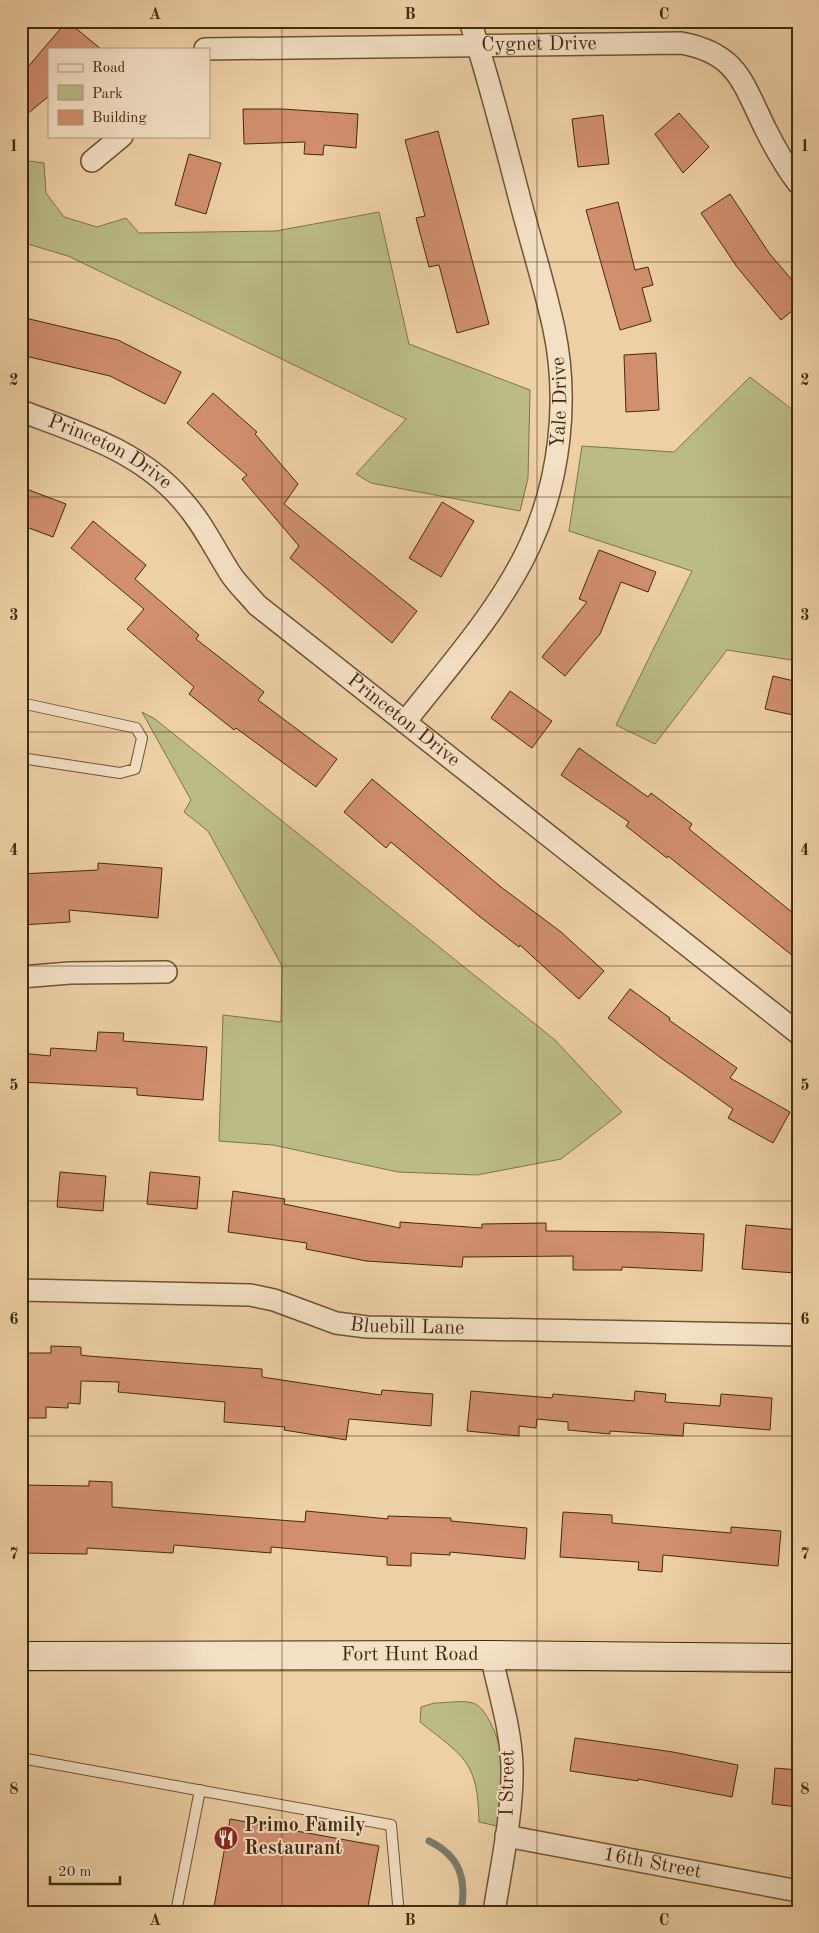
<svg xmlns="http://www.w3.org/2000/svg" width="819" height="1933" font-family="'Old Standard TT',serif">
	<rect width="100%" height="100%" fill="#eed0a6"/>
	<filter id="stains"><feTurbulence type="fractalNoise" baseFrequency=".004" numOctaves="4"/><feColorMatrix values="0 0 0 0 .2 0 0 0 0 .09 0 0 0 0 .02 0 0 0 .5 -.17"/></filter>
	<radialGradient id="worn" r=".72"><stop offset=".6" stop-color="#630" stop-opacity="0"/><stop offset="1" stop-color="#630" stop-opacity=".3"/></radialGradient>
	<g fill="#babb86" stroke="#7e7349">
		<polygon points="21,160 44,163 46,193 64,217 97,227 126,218 139,233 276,231 379,212 409,344 530,390 528,478 520,511 371,483 356,474 406,419 68,256 21,242"/>
		<polygon points="750,377 798,414 798,661 727,650 655,744 616,725 692,571 569,531 582,446 674,452"/>
		<polygon points="142,712 155,719 555,1040 622,1112 561,1159 477,1175 398,1172 273,1145 219,1141 223,1015 281,1022 282,966 208,831 184,812 191,800"/>
		<path d="M434,1703C445,1703 463,1700 473,1703C481,1706 485,1713 489,1720C508,1754 503,1789 497,1826L479,1822C478,1761 464,1757 420,1722L421,1707Z"/>
	</g>
	<g fill="none" stroke-linecap="round" stroke-linejoin="round">
		<path stroke="#797d6f" stroke-width="7" d="M429,1841C460,1856 467,1879 461,1912"/>
	</g>
	<g fill="#d18f70" stroke="#432b0c">
		<polygon points="67,21 101,49 49,49 49,96 21,119 21,75"/>
		<polygon points="243,109 282,109 358,114 356,148 324,145 323,155 304,154 305,142 244,144"/>
		<polygon points="679,113 709,147 683,173 655,134"/>
		<polygon points="603,115 609,164 578,167 572,119"/>
		<polygon points="438,131 489,324 457,333 439,265 429,267 416,218 425,216 405,140"/>
		<polygon points="189,154 221,163 206,214 175,205"/>
		<polygon points="730,194 769,253 798,287 798,306 781,320 737,267 701,213"/>
		<polygon points="618,202 635,270 648,267 653,285 642,288 651,321 620,330 586,210"/>
		<polygon points="21,317 118,340 181,372 165,404 110,376 21,355"/>
		<polygon points="656,353 659,410 626,412 624,355"/>
		<polygon points="213,393 257,432 255,434 298,484 284,504 417,611 392,643 290,558 299,546 242,479 247,475 187,423"/>
		<polygon points="21,487 66,504 53,537 21,525"/>
		<polygon points="442,502 474,521 441,577 409,558"/>
		<polygon points="93,521 146,565 135,579 199,635 196,639 264,692 258,700 337,759 316,787 236,728 234,730 189,694 194,687 127,629 144,609 71,548"/>
		<polygon points="599,550 656,572 648,592 621,582 600,634 565,676 542,657 587,602 579,599"/>
		<polygon points="773,676 798,682 798,716 765,709"/>
		<polygon points="510,691 552,721 532,748 491,718"/>
		<polygon points="579,748 648,797 651,793 692,824 689,829 798,917 798,960 668,856 667,858 626,826 629,822 561,775"/>
		<polygon points="372,779 501,887 561,932 604,971 579,999 520,945 519,947 479,916 391,842 386,848 344,812"/>
		<polygon points="98,863 162,868 158,918 69,910 70,922 21,925 21,874 98,870"/>
		<polygon points="630,989 670,1018 669,1020 737,1068 730,1078 790,1112 773,1143 728,1118 733,1109 661,1058 608,1018"/>
		<polygon points="98,1032 124,1033 123,1041 207,1047 203,1100 137,1095 137,1088 21,1082 21,1053 50,1056 51,1048 96,1051"/>
		<polygon points="60,1172 106,1176 103,1211 57,1207"/>
		<polygon points="150,1172 200,1177 197,1209 147,1204"/>
		<polygon points="233,1191 285,1199 284,1204 400,1228 400,1222 482,1228 482,1224 546,1223 546,1231 658,1232 704,1234 702,1271 622,1267 622,1270 573,1270 573,1256 463,1257 462,1267 366,1261 306,1249 307,1243 228,1232"/>
		<polygon points="746,1225 798,1230 795,1273 742,1269"/>
		<polygon points="51,1346 81,1347 81,1355 88,1356 262,1369 262,1377 381,1395 382,1390 433,1394 431,1426 349,1419 346,1440 284,1430 285,1427 224,1422 225,1402 118,1392 119,1382 81,1381 80,1404 68,1403 68,1408 46,1407 46,1418 25,1418 26,1353 51,1353"/>
		<polygon points="471,1391 552,1398 553,1394 634,1401 635,1391 666,1394 665,1402 720,1406 721,1394 772,1398 770,1430 684,1423 683,1436 610,1431 610,1434 568,1430 568,1422 537,1419 536,1428 519,1426 519,1436 467,1431"/>
		<polygon points="89,1481 112,1482 112,1507 305,1522 306,1511 388,1519 388,1516 451,1518 451,1521 527,1528 525,1559 450,1552 450,1555 411,1553 411,1566 387,1565 387,1557 271,1547 271,1553 174,1545 173,1553 87,1548 87,1554 21,1553 21,1485 89,1486"/>
		<polygon points="563,1512 612,1515 612,1523 731,1533 731,1527 781,1531 778,1566 663,1555 662,1572 638,1570 639,1562 560,1557"/>
		<polygon points="575,1738 673,1752 738,1765 732,1797 638,1779 638,1781 570,1771"/>
		<polygon points="775,1768 798,1770 798,1807 772,1804"/>
		<polygon points="230,1819 379,1846 367,1912 213,1912"/>
	</g>
	<g fill="none" stroke-linecap="round" stroke-linejoin="round">
		<defs>
			<g id="lane">
				<polyline points="21,703 136,728 142,738 135,769 120,773 21,758"/>
				<polyline points="21,1758 391,1825 398,1904 397,1912"/>
				<polyline points="176,1912 200,1790"/>
			</g>
			<g id="street">
				<path id="s1" d="M205,49L681,43C738,53 743,84 766,130C775,148 786,167 798,183"/>
				<polyline points="92,161 122,136"/>
				<path id="s2" d="M21,411C80,433 140,451 182,500C202,522 214,548 230,573C237,584 248,594 257,605L798,1033"/>
				<path id="s3" d="M405,722C449,666 500,610 530,545C560,480 569,400 554,329C545,287 532,246 521,204C505,143 490,82 470,21"/>
				<polyline points="21,977 70,973 166,972"/>
				<path id="s4" d="M21,1290L250,1295L274,1300L336,1323L367,1327L798,1335"/>
				<path d="M491,1655C499,1692 511,1729 512,1767C513,1812 501,1868 494,1912"/>
				<path id="s5" d="M506,1836L798,1891"/>
			</g>
			<g id="secondary">
				<path id="s6" d="M21,1656L491,1655L798,1658"/>
			</g>
		</defs>
		<use href="#lane" stroke="#6e5432" stroke-width="12"/>
		<use href="#street" stroke="#6e5432" stroke-width="24"/>
		<use href="#secondary" stroke="#432b0c" stroke-width="30"/>
		<use href="#lane" stroke="#f4e0c5" stroke-width="10"/>
		<use href="#street" stroke="#f4e0c5" stroke-width="21"/>
		<use href="#secondary" stroke="#f4e0c5" stroke-width="28"/>
	</g>
	<path fill="none" stroke="#432b0c" stroke-width="1" stroke-opacity="0.55" d="M282,21V1912M537,21V1912M21,262H798M21,497H798M21,732H798M21,966H798M21,1201H798M21,1436H798M21,1671H798"/>
	<defs>
		<symbol id="restaurant-disc" viewBox="-11 -11 22 22"><circle r="9.5" fill="#8f2418" stroke="#f4e0c5"/><path d="M-5-6h1v4h1v-4h1v4h1v-4h1v5L-1.5 .5V6h-2V.5L-5-1ZM5-6V6H3V1.5H1.5Q1.5-4 5-6Z" fill="#fff"/></symbol>
	</defs>
	<g fill-rule="evenodd">
		<use href="#restaurant-disc" x="212" y="1824" width="28" height="28"/>
	</g>
	<g text-anchor="middle" dominant-baseline="central" stroke-width="4" stroke-linejoin="round" paint-order="stroke">
		<g font-size="20" fill="#432b0c" stroke="#f4e0c5">
			<text stroke="none"><textPath href="#s1" startOffset="334">Cygnet Drive</textPath></text>
			<text stroke="none"><textPath href="#s3" startOffset="364">Yale Drive</textPath></text>
			<text stroke="none"><textPath href="#s2" startOffset="98">Princeton Drive</textPath></text>
			<text stroke="none"><textPath href="#s2" startOffset="502">Princeton Drive</textPath></text>
			<text stroke="none"><textPath href="#s4" startOffset="391">Bluebill Lane</textPath></text>
			<text stroke="none"><textPath href="#s6" startOffset="389">Fort Hunt Road</textPath></text>
			<text transform="translate(508 1783) rotate(-89)">I Street</text>
			<text stroke="none"><textPath href="#s5" startOffset="149">16th Street</textPath></text>
		</g>
		<g font-size="20" font-weight="bold" fill="#432b0c" stroke="#f4e0c5" text-anchor="start">
			<text x="244" y="1826">Primo Family<tspan x="244" dy="23">Restaurant</tspan></text>
		</g>
	</g>
	<rect width="819" height="1933" fill="none" stroke="#eed0a6" stroke-width="55"/>
	<rect x="48" y="48" width="162" height="90" fill="#f4e0c5" stroke="#ad987b"/>
	<rect x="58" y="64" width="25" height="8" fill="#f4e0c5" stroke="#ad987b"/>
	<text x="92" y="72" font-size="15" fill="#432b0c">Road</text>
	<rect x="58" y="85" width="25" height="15" fill="#babb86" stroke="#ad987b"/>
	<text x="92" y="98" font-size="15" fill="#432b0c">Park</text>
	<rect x="58" y="110" width="25" height="15" fill="#d18f70" stroke="#ad987b"/>
	<text x="92" y="122" font-size="15" fill="#432b0c">Building</text>
	<path d="M50 1876v8h70v-8" fill="none" stroke="#432b0c" stroke-width="2.5"/>
	<text x="58" y="1876" font-size="15" fill="#432b0c" stroke="#f4e0c5" stroke-width="4" paint-order="stroke">20 m</text>
	<rect x="28" y="28" width="764" height="1878" fill="none" stroke="#432b0c" stroke-width="2"/>
	<g font-size="16" text-anchor="middle" font-weight="bold" fill="#432b0c">
		<text x="155" y="19">A</text>
		<text x="410" y="19">B</text>
		<text x="664" y="19">C</text>
		<text x="14" y="151">1</text>
		<text x="805" y="151">1</text>
		<text x="14" y="385">2</text>
		<text x="805" y="385">2</text>
		<text x="14" y="620">3</text>
		<text x="805" y="620">3</text>
		<text x="14" y="855">4</text>
		<text x="805" y="855">4</text>
		<text x="14" y="1090">5</text>
		<text x="805" y="1090">5</text>
		<text x="14" y="1324">6</text>
		<text x="805" y="1324">6</text>
		<text x="14" y="1559">7</text>
		<text x="805" y="1559">7</text>
		<text x="14" y="1794">8</text>
		<text x="805" y="1794">8</text>
		<text x="155" y="1925">A</text>
		<text x="410" y="1925">B</text>
		<text x="664" y="1925">C</text>
	</g>
	<rect width="100%" height="100%" filter="url(#stains)"/>
	<rect width="100%" height="100%" fill="url(#worn)"/>
</svg>
